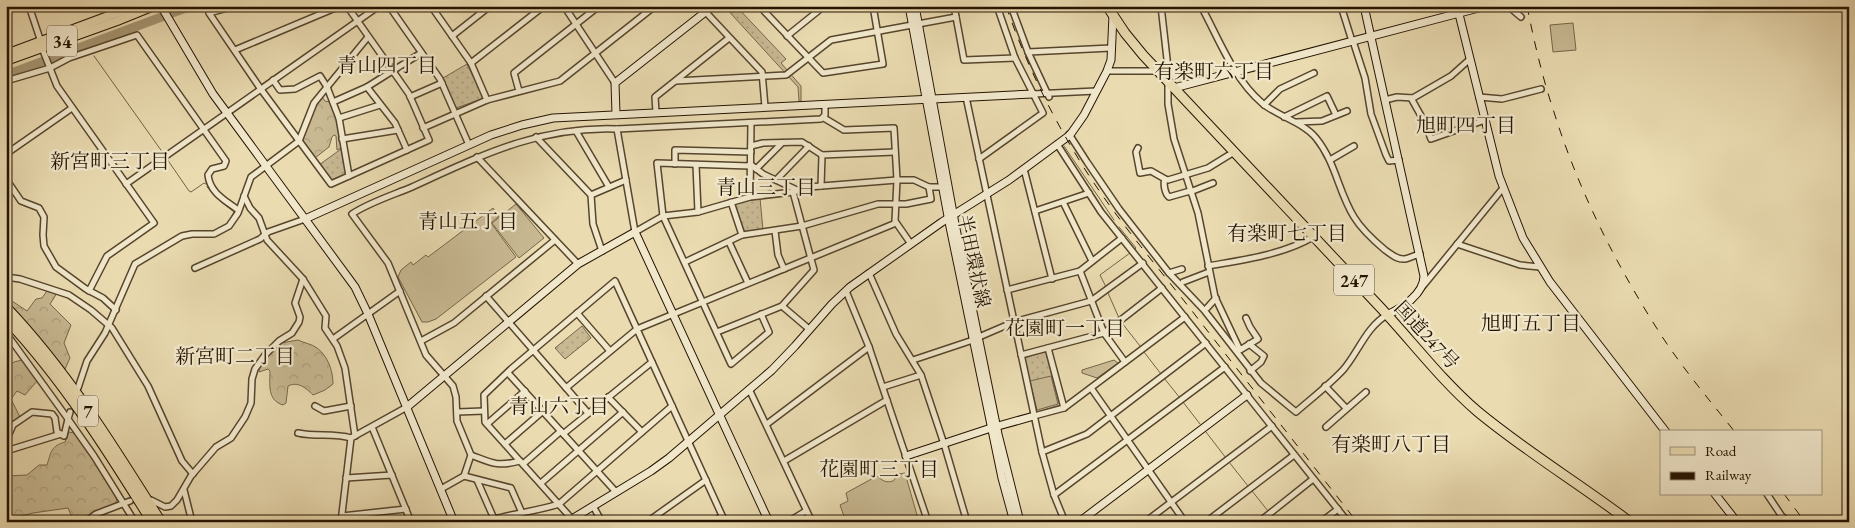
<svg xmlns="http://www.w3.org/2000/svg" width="1855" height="528" font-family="'EB Garamond','Noto Serif JP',serif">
	<defs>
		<pattern id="grass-dots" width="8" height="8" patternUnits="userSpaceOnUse" patternTransform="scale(1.25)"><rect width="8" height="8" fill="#c8b993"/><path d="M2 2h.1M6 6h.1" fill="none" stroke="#ac9e7d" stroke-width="1.8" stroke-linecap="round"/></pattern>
		<pattern id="forest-crowns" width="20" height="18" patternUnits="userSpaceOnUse" patternTransform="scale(1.25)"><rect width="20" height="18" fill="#c8b993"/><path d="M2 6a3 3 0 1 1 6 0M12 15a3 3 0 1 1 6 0" fill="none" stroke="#ac9e7d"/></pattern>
	</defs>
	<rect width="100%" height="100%" fill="#eadbb1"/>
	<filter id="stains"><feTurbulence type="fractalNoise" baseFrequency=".004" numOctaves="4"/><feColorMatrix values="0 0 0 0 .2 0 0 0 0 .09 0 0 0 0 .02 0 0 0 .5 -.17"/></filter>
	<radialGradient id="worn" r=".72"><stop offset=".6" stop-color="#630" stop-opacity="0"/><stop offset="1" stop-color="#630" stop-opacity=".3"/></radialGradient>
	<g fill="url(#grass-dots)" stroke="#76664a">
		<polygon points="724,6 736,6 786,59 781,63 801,86 801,101 799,101 798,87"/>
		<polygon points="467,64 483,97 482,99 456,108 443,78"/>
		<polygon points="341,149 346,173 345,175 331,180 319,165"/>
		<polygon points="760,198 763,230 745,233 735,205 736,203"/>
		<polygon points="582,326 591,338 565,359 555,348"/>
		<polygon points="1044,352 1046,353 1060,405 1037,412 1035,411 1024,358"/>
	</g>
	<g fill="url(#forest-crowns)" stroke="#76664a">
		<polygon points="322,97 325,101 330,102 336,118 341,148 337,150 336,136 334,135 332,137 329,147 315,158 302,142 302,139 316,104"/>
		<polygon points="47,291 57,293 50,304 71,325 64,343 70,358 65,369 42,341 6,303 6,297 27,311 36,299 42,298"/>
		<path d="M298,340C304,343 312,344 317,348C328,356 333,371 333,384L325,390L313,395C306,388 298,381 288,386L286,403L283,405C267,400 270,385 270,371L268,369L259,372L260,366L266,357L281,343Z"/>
		<polygon points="22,360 38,380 25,395 17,391 11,399 20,417 12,423 6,436 6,368 14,362"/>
		<path d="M69,432L74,433L96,464L117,499L115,504L97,511L83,522H74L68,508L33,513L6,520V476L27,475L39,465H47C51,452 51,446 65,442Z"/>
	</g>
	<g fill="#c8b993" stroke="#76664a">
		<polygon points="1573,23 1576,50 1553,52 1550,25"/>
		<polygon points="516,204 544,238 519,258 492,223"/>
		<polygon points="493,208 499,216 491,223 516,257 436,319 428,322 422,322 398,277 401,270 411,262 413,265 426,255 428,257"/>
		<polygon points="1114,360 1118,363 1097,378 1082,373 1082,370"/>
		<polygon points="1051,376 1058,404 1037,410 1030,381"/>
		<path d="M905,473L919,522H846L840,505L848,501L846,493L877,476C883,481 886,483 893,481L899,474Z"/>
	</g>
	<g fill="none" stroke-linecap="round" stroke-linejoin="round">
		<g stroke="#736246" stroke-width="1">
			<polyline points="94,56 163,153"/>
			<polyline points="1064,146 1114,220"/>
			<polyline points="167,159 189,191 191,192 204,183 206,184"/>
			<polyline points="207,187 218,199"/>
			<polyline points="220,201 234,212 227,224"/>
			<polyline points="1119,227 1136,248 1135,249"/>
			<polyline points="1106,287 1100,275 1130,253"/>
			<polyline points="1108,293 1119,318"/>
			<polyline points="1122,323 1140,346"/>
			<polyline points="1144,352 1161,374"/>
			<polyline points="1164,378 1180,398"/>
			<polyline points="1183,402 1200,424"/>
			<polyline points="1206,432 1226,458"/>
			<polyline points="1229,462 1248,486"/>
			<polyline points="1252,491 1268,511"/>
			<polyline points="1271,515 1276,522"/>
		</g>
		<g stroke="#a79775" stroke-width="9">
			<polyline points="109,6 109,7"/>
			<polyline points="6,75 191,6"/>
		</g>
		<defs>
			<g id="street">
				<polyline points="29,6 41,42"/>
				<polyline points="235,6 209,13 260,88 331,184 429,140 409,94 347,6"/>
				<polyline points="389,6 440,79 469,145"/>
				<polyline points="431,6 471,63 487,100"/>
				<polyline points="564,6 615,83"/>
				<polyline points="700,6 762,72 765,107"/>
				<polyline points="770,6 764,11 823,73 883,64 873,6"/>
				<polyline points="954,6 964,60 1015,58"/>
				<polyline points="1011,6 1028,52 1049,97"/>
				<polyline points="1161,6 1168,68 1168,104 1174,139 1198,213 1215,297 1240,350 1258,339 1250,327 1246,318"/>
				<path d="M1201,6C1219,39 1233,78 1262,103C1277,116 1303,122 1316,138C1336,163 1338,191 1354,217C1362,230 1373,240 1385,250C1391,254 1397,260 1405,259C1410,258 1415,255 1420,254"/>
				<polyline points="1341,6 1352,41"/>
				<polyline points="1508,6 1521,17"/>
				<polyline points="1264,8 1271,6"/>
				<polyline points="918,24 956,17"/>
				<polyline points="452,36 490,6"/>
				<polyline points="787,36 823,7 827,6"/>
				<polyline points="1353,41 1365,78 1371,114 1386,155 1389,161 1399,160"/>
				<polyline points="42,48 57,86 154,223 107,256 89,291"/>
				<polyline points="235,50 340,6"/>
				<polyline points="1028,52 1111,48"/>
				<polyline points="471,63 544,6"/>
				<polyline points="1107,71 1157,71"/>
				<polyline points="273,80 280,90 295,89 320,76 327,87 339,118 349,176"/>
				<path d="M6,81L50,68L69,58L137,35L226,161L224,166L212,169L208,175C210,193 225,200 238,210"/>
				<polyline points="676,81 786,75 831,40 912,25"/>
				<polyline points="367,87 395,123 407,150"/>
				<polyline points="519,91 514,73 599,6"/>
				<polyline points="1033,94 1096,91"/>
				<polyline points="410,97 442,83"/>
				<polyline points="966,97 1042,452 1054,495 1065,522"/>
				<polyline points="1479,97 1502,99 1541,89"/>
				<polyline points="1411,98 1425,123 1431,139 1485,120"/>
				<polyline points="1385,100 1397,97 1413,98 1451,76 1470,59"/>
				<polyline points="333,102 367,87 421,53"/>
				<polyline points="1264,105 1280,89 1314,73"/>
				<polyline points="656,112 655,97 729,38"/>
				<polyline points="1284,117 1327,96 1336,115"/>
				<polyline points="339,118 380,105"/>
				<polyline points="824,118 844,130 894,128 897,180 895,221 911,244"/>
				<polyline points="1297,122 1322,121 1347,111"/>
				<polyline points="423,128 487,100 560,81 655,6"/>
				<polyline points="617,129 635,232 663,216 698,212 750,197 793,192 809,187 897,180 914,180 929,187 942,187"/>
				<polyline points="576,131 609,187"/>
				<path d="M1069,134L1087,162L1119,209L1169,273L1204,310L1261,383L1296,412C1312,398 1329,385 1343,370C1358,353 1366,327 1387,315"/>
				<polyline points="536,137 591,195 593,224 602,251"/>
				<polyline points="342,139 398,130"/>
				<polyline points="1057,144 1101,212 1348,522"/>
				<polyline points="751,146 763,143 802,142 822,155 895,152"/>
				<path d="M1138,148L1136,152L1140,173L1151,171L1165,179C1163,184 1165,194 1169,197L1190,191"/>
				<polyline points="6,154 72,108"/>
				<polyline points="477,157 578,264"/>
				<polyline points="979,159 1043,113 1015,58 997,6"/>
				<polyline points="1330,160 1354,146"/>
				<polyline points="675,164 675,150 751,152"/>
				<polyline points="750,164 763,174 797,190"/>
				<polyline points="696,165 698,212"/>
				<polyline points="750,166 657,163 663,216 731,364 769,332 761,314"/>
				<polyline points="756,169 782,143"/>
				<polyline points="1024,169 1052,279"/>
				<polyline points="6,179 21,201 39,208 44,217 43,235 44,246 56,267 86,289 103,298 116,310"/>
				<polyline points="1165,179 1168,180 1208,168 1234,152"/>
				<polyline points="776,180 809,146"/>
				<polyline points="126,184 379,6"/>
				<polyline points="821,186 822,155"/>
				<polyline points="1190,192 1213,183"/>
				<polyline points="591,195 626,180"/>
				<polyline points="244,196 250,208 259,218 267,240 303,279 326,316 325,328 337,346 345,368 355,436"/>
				<polyline points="750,197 751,123"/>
				<polyline points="731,202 742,235"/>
				<polyline points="1063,202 1092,261"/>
				<polyline points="1035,211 1089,193"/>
				<polyline points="775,231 778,255 784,269"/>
				<polyline points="729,242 748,283"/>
				<polyline points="1457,244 1520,265 1540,267"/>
				<polyline points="685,262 742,235 802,226 878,204 906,204 931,199 929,187"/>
				<path d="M1208,266C1242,260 1282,255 1313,237"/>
				<polyline points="195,268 260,239 268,232 305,219"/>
				<polyline points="1080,271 1104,333 1125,362"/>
				<polyline points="869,273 896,334 921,375 945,447 967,522"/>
				<polyline points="1169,273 1182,269"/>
				<polyline points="6,277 20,279 69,295 91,310 112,328 148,386 182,461 193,474"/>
				<polyline points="1183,282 1209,272"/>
				<polyline points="1423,286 1503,188"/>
				<polyline points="1007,290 1080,271 1122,238"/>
				<polyline points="846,291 869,347 928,522"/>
				<polyline points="486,296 588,413"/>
				<polyline points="782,306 809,329"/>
				<polyline points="1207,308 1216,298"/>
				<polyline points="577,313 610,351"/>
				<polyline points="717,332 782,306 814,270 793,192"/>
				<polyline points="6,333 68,419 64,436 57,432 55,418 52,414 32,412 13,425 6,441"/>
				<polyline points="979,337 1014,322 1091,301 1143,263"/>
				<polyline points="333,339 400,291"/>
				<polyline points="421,341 454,323 555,240"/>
				<polyline points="1249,344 1264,356 1261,362 1250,371"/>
				<polyline points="1048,348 1064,408"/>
				<polyline points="1021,355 1104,333 1162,288"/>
				<polyline points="913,360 973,340"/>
				<polyline points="508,373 616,492"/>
				<polyline points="1325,386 1346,408"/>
				<polyline points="883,387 921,375"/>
				<polyline points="78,388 87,361 105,333 135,264 182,236 192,234 214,234 229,226 238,213 251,177 299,141 314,103 368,37"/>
				<polyline points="566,388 637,329 896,223"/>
				<polyline points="1091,388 1185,522"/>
				<polyline points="749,389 812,522"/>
				<polyline points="608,397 642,432"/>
				<polyline points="315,406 324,411 351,406"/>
				<polyline points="70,412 68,419 94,456 135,522"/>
				<polyline points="457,412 484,411"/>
				<polyline points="1034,416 1064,408 1185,317"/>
				<polyline points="487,424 525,391"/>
				<polyline points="767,424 869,347"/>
				<polyline points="372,427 411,522"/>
				<polyline points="1326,427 1366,392"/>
				<path d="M298,433C316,437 334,433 351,438"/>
				<polyline points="563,434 652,362"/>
				<polyline points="505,444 543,411"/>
				<polyline points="6,451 61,434"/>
				<polyline points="1042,452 1087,434 1206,343"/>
				<path d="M471,455C492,463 497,467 520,461"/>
				<polyline points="784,461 887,400"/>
				<polyline points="523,464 561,431"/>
				<polyline points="464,476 511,488 522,513"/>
				<polyline points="346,478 392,475"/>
				<polyline points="477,480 495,521"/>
				<polyline points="541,483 623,412"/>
				<path d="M441,489L464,476L471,455L457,421L456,397L453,386L426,355L388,263L352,214C368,203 393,195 412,187C480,156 539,126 617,129L821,119L825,115V104"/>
				<polyline points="184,490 192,522"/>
				<polyline points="1767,494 1781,515 1788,522"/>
				<polyline points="1054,495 1225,367"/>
				<polyline points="151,500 165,507 171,506 177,500 191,476 216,447 231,438 245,417 251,403 252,379 255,369 265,355 279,341 292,333 299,322 300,317 295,303 303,279"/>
				<polyline points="593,506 602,522"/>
				<polyline points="342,516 406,509"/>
				<path d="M494,519C516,513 537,511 559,504L672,406"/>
				<polyline points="572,519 485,422 484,395 511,369 615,281 725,522"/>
				<polyline points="85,522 96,514 130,501"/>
				<polyline points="341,522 351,438 407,407"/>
				<polyline points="647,522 706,480"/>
				<polyline points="713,522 722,516"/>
				<polyline points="788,522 806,511"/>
				<polyline points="1145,522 1272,426"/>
				<polyline points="1206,522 1294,455"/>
				<polyline points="1259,522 1313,479"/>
				<polyline points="1321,522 1338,509"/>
			</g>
			<g id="secondary">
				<polyline points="161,6 213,94 355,287 368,314 454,522"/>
				<polyline points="909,6 950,227 1002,478 1014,522"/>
				<polyline points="915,6 955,224 998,434 1020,522"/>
				<path d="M1364,6L1424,276C1424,294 1402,308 1387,315"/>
				<polyline points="1457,6 1499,176 1523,238 1550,282 1666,432"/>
				<polyline points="1174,88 1486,6"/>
				<polyline points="616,114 615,83 713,6"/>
				<polyline points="305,219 491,135 522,125 553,118 1033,94"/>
				<polyline points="407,407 578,264 635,232 769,522"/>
				<polyline points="906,456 991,428 1034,416"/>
				<polyline points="1715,494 1737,522"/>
				<polyline points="567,522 651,471 669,458 772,370 795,346 832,304 850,287 942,222 1009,180 1070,135 1084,115 1107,71 1111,60 1113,15"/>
				<polyline points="1079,522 1247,395"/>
			</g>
			<g id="primary">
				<polyline points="6,54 135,6"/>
				<polyline points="6,61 117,21 154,6"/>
			</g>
			<g id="highway">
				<path d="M1107,6L1125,33L1143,55C1222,139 1300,223 1379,306C1411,340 1441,380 1477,411C1525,451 1580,484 1630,522"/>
				<path d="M6,307C67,371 114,447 161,522"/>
				<path d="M6,319C63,380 108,451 152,522"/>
			</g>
		</defs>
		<use href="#street" stroke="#56452c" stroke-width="8"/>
		<use href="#secondary" stroke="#241300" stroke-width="9"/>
		<use href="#primary" stroke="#241300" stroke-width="10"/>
		<use href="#highway" stroke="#241300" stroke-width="11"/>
		<use href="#street" stroke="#f1e8cc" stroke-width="5"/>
		<use href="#secondary" stroke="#f1e8cc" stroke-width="7"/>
		<use href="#primary" stroke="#eadbb1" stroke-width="8"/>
		<use href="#highway" stroke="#eadbb1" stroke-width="9"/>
		<g stroke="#241300" stroke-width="1" stroke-dasharray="9 9" stroke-linecap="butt">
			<path d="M1006,6C1025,61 1050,113 1081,163C1115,218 1159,268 1199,320C1251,387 1304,454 1357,522"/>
			<path d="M1527,6C1534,41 1542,76 1553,109C1578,190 1617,267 1663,338C1685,371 1710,401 1735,432"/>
			<polyline points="1784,494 1805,522"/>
		</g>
	</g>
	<g text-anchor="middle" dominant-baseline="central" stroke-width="4.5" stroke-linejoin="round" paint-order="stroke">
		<g fill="#f1e8cc" stroke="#62533d" stroke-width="1">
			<rect x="47" y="25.5" width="30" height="31" rx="4"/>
			<rect x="1334" y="264.5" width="40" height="31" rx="4"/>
			<rect x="78" y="395.5" width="20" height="31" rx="4"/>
		</g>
		<g font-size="18" font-weight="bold" fill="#241300">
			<text x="62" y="41">34</text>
			<text x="1354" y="280">247</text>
			<text x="88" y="411">7</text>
		</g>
		<g font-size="19" fill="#241300" stroke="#f1e8cc">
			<text transform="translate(974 261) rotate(78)">半田環状線</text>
			<text transform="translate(1427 335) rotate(47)">国道247号</text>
		</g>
		<g font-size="20" fill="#241300" stroke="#f1e8cc">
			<text x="387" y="65">青山四丁目</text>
			<text x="1214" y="71">有楽町六丁目</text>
			<text x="1466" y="125">旭町四丁目</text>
			<text x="110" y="161">新宮町三丁目</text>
			<text x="766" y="187">青山三丁目</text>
			<text x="468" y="221">青山五丁目</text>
			<text x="1287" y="233">有楽町七丁目</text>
			<text x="1531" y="323">旭町五丁目</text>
			<text x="1065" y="328">花園町一丁目</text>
			<text x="235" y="356">新宮町二丁目</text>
			<text x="559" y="406">青山六丁目</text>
			<text x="1391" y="444">有楽町八丁目</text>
			<text x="879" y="469">花園町三丁目</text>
		</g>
	</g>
	<rect width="1855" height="528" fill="none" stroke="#eadbb1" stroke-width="25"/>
	<rect x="8" y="8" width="1840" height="513" fill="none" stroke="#241300" stroke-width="2.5"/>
	<rect x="12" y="12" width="1830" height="503" fill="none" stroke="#241300"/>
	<rect x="1660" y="430" width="162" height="65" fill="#f1e8cc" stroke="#9f937a"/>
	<rect x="1670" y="447" width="25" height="8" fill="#eadbb1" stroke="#9f937a"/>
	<text x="1705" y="456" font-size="15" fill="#241300">Road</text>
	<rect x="1670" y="472" width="25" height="8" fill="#241300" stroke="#9f937a"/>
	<text x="1705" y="480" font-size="15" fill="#241300">Railway</text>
	<rect width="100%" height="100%" filter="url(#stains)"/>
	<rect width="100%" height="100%" fill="url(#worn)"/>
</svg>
